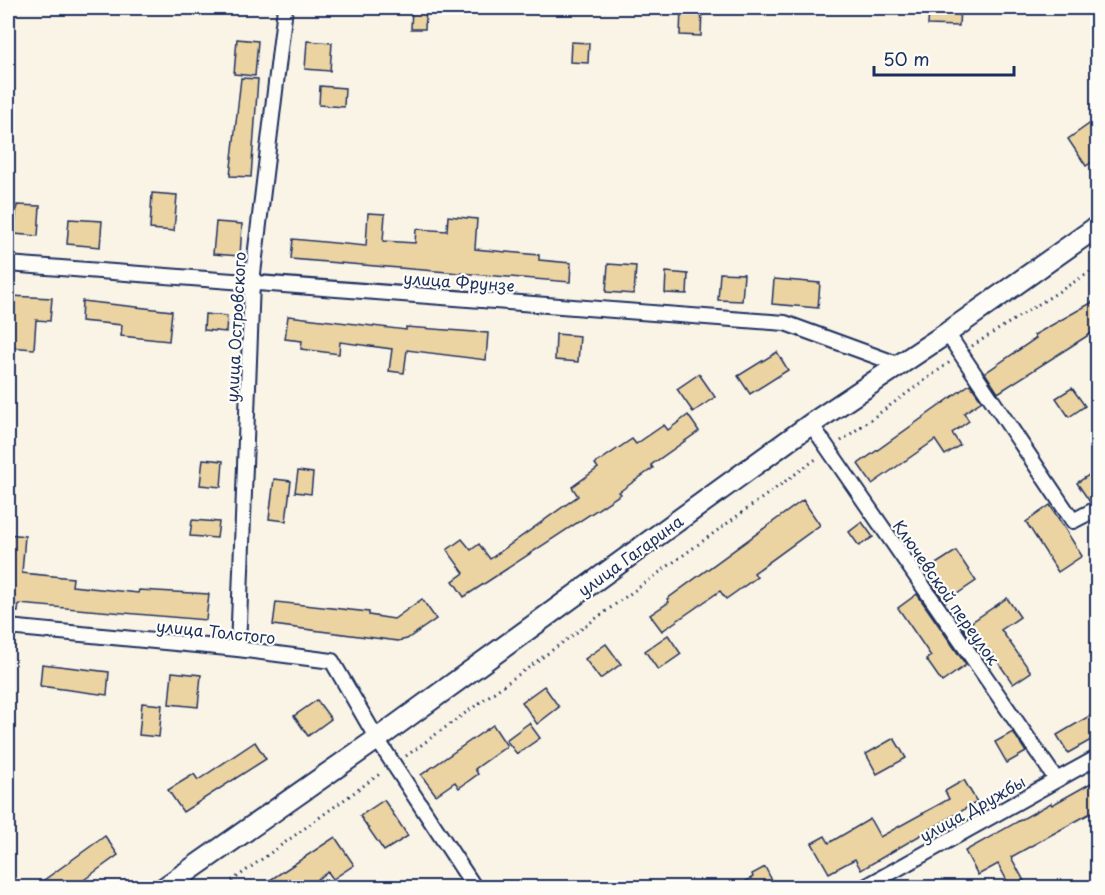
<svg xmlns="http://www.w3.org/2000/svg" width="1105" height="895" font-family="'Playpen Sans',sans-serif">
	<rect width="100%" height="100%" fill="#faf4e6"/>
	<filter id="ink" filterUnits="userSpaceOnUse"><feTurbulence type="fractalNoise" baseFrequency=".0167" numOctaves="2"/><feDisplacementMap in="SourceGraphic" scale="12" xChannelSelector="R" yChannelSelector="G"/><feConvolveMatrix kernelMatrix="1 2 1 2 8 2 1 2 1" color-interpolation-filters="sRGB"/></filter>
	<g filter="url(#ink)">
		<g fill="#ecd3a2" stroke="#1b2f5e" stroke-width="1.5">
			<polygon points="412,8 426,8 425,29 411,29"/>
			<polygon points="681,8 702,8 701,36 680,35"/>
			<polygon points="929,8 960,8 959,26 928,25"/>
			<polygon points="237,39 258,41 255,76 234,74"/>
			<polygon points="307,41 332,43 330,71 305,69"/>
			<polygon points="571,42 589,43 588,63 570,62"/>
			<polygon points="241,78 258,79 251,177 230,176"/>
			<polygon points="320,86 345,88 344,107 319,105"/>
			<polygon points="1092,122 1098,130 1098,158 1086,166 1068,139"/>
			<polygon points="152,193 177,195 174,231 150,229"/>
			<polygon points="17,205 40,206 38,236 14,234"/>
			<polygon points="368,213 385,214 383,241 415,243 416,229 447,231 448,216 477,219 475,249 539,255 539,260 571,263 570,282 291,259 293,239 366,246"/>
			<polygon points="69,219 102,221 100,247 67,244"/>
			<polygon points="216,222 242,224 240,256 213,254"/>
			<polygon points="608,264 636,266 634,294 606,292"/>
			<polygon points="666,272 688,274 687,294 665,293"/>
			<polygon points="720,273 744,274 742,301 718,300"/>
			<polygon points="774,279 820,283 818,308 772,304"/>
			<polygon points="10,296 52,298 50,321 36,320 34,349 8,347"/>
			<polygon points="1098,299 1098,329 998,393 985,373 1036,338 1034,335"/>
			<polygon points="82,301 172,311 169,341 121,336 122,325 81,321"/>
			<polygon points="205,314 227,316 226,332 204,330"/>
			<polygon points="288,316 406,330 406,327 488,333 486,360 407,350 404,373 389,371 392,349 340,342 339,354 301,349 302,341 285,339"/>
			<polygon points="556,334 580,336 578,362 555,360"/>
			<polygon points="777,352 788,370 750,394 738,376"/>
			<polygon points="699,374 715,397 693,412 677,389"/>
			<polygon points="970,384 982,401 964,413 969,421 952,433 960,445 945,455 935,440 872,484 858,464"/>
			<polygon points="1072,388 1085,406 1069,417 1056,398"/>
			<polygon points="688,415 699,431 651,465 653,468 619,492 621,494 464,597 453,581 464,573 447,550 462,539 471,550 479,544 490,559 578,496 572,487 598,468 595,464 632,439 636,444 664,425 668,430"/>
			<polygon points="203,459 223,461 221,487 200,485"/>
			<polygon points="1098,469 1098,499 1090,502 1077,483"/>
			<polygon points="298,471 313,473 311,494 295,492"/>
			<polygon points="274,479 291,481 286,521 269,519"/>
			<polygon points="803,500 820,525 754,573 757,577 726,599 720,591 662,631 650,615 669,602 667,599"/>
			<polygon points="1050,505 1082,556 1058,572 1026,522"/>
			<polygon points="192,520 219,522 217,538 190,536"/>
			<polygon points="862,522 873,537 859,546 849,532"/>
			<polygon points="8,534 25,536 22,573 73,578 72,586 138,593 139,590 209,594 206,620 19,604 18,612 8,611"/>
			<polygon points="956,551 976,581 945,602 932,584 939,579 931,567"/>
			<polygon points="917,594 966,665 942,682 926,659 931,656 898,608"/>
			<polygon points="1007,598 1020,617 1001,630 1031,672 1013,684 989,649 981,655 963,628"/>
			<polygon points="422,599 436,619 407,639 398,641 273,625 276,602 369,612 369,615 394,619"/>
			<polygon points="668,635 681,654 658,670 645,651"/>
			<polygon points="606,644 621,664 600,679 585,659"/>
			<polygon points="42,664 109,672 107,695 40,686"/>
			<polygon points="172,672 201,675 198,707 169,704"/>
			<polygon points="544,686 559,707 537,724 522,702"/>
			<polygon points="317,700 331,719 308,736 294,716"/>
			<polygon points="142,703 162,705 159,737 139,735"/>
			<polygon points="1091,715 1098,727 1098,736 1068,753 1057,735"/>
			<polygon points="529,723 540,738 517,754 506,740"/>
			<polygon points="493,725 507,746 475,769 478,774 459,788 455,782 436,795 421,775"/>
			<polygon points="1013,732 1026,752 1007,763 995,742"/>
			<polygon points="894,738 906,758 877,774 866,754"/>
			<polygon points="255,742 266,759 183,812 168,790 194,774 198,780"/>
			<polygon points="964,780 977,802 861,870 855,859 829,873 812,843 825,836 829,843 870,819 880,837 949,799 945,791"/>
			<polygon points="1091,783 1098,794 1098,809 1011,857 1024,881 1011,888 998,864 978,875 965,851 1051,803 1052,805"/>
			<polygon points="384,800 408,836 384,851 360,816"/>
			<polygon points="105,836 118,855 96,871 73,888 33,888"/>
			<polygon points="335,837 354,865 333,879 328,872 304,888 258,888"/>
			<polygon points="765,867 776,888 735,888 753,877 752,874"/>
		</g>
		<g fill="none" stroke-linecap="round" stroke-linejoin="round">
			<defs>
				<g id="street">
					<polyline points="8,264 785,323 900,365"/>
					<polyline points="947,333 1073,521 1098,508"/>
					<polyline points="811,424 1056,779"/>
					<polyline points="8,627 238,649 332,661 377,739 475,888"/>
					<polyline points="238,649 252,282 285,8"/>
					<polyline points="863,888 1098,757"/>
				</g>
				<polyline id="secondary" points="164,888 377,739 811,424 947,333 1098,226"/>
			</defs>
			<use href="#street" stroke="#1b2f5e" stroke-width="18"/>
			<use href="#secondary" stroke="#1b2f5e" stroke-width="24"/>
			<g stroke="#1b2f5e" stroke-width="3" stroke-dasharray="1.5 4.5" stroke-linecap="butt">
				<polyline points="972,346 1098,267"/>
				<polyline points="841,441 950,362"/>
				<polyline points="406,756 816,459"/>
				<polyline points="222,888 381,773"/>
			</g>
			<use href="#street" stroke="#fdfcf7" stroke-width="14"/>
			<use href="#secondary" stroke="#fdfcf7" stroke-width="20"/>
		</g>
	</g>
	<g text-anchor="middle" dominant-baseline="central" stroke-width="4.5" stroke-linejoin="round" paint-order="stroke">
		<g font-size="16" fill="#1b2f5e" stroke="#fdfcf7">
			<text transform="translate(459 281) rotate(4)">улица Фрунзе</text>
			<text transform="translate(235 327) rotate(-87)">улица Островского</text>
			<text transform="translate(630 555) rotate(-36)">улица Гагарина</text>
			<text transform="translate(947 592) rotate(55)">Ключевской переулок</text>
			<text transform="translate(216 631) rotate(6)">улица Толстого</text>
			<text transform="translate(972 808) rotate(-29)">улица Дружбы</text>
		</g>
	</g>
	<rect width="1105" height="895" fill="none" stroke="#fdfcf7" stroke-width="30"/>
	<rect x="15" y="15" width="1075" height="865" fill="none" stroke="#1b2f5e" stroke-width="2" filter="url(#ink)"/>
	<path d="M874 66v9h140v-9" fill="none" stroke="#1b2f5e" stroke-width="3"/>
	<text x="883" y="66" font-size="18" fill="#1b2f5e" stroke="#fdfcf7" stroke-width="4.5" paint-order="stroke">50 m</text>
</svg>
